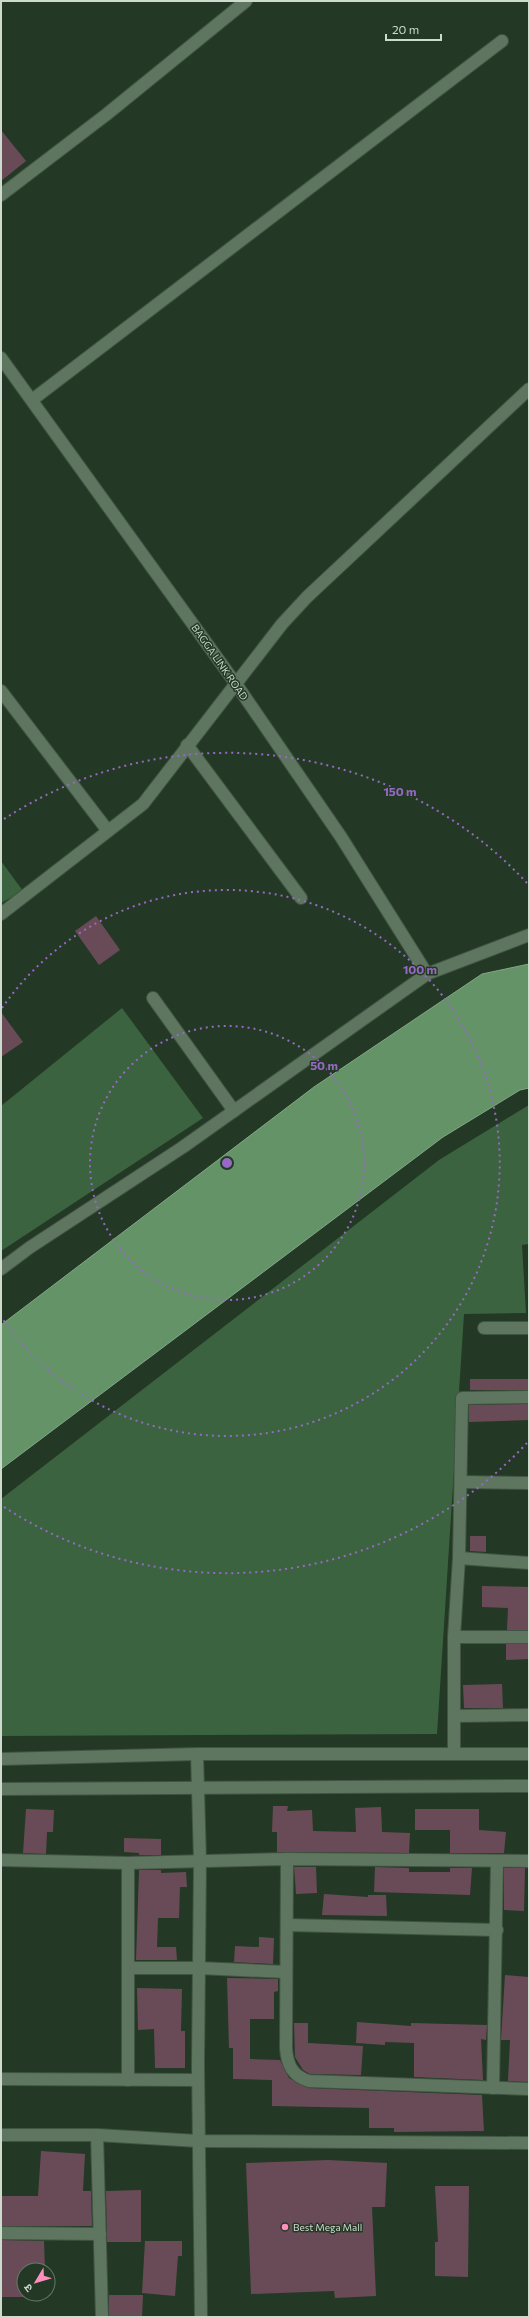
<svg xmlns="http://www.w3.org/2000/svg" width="530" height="2318" font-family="Commissioner,'Noto Sans Devanagari',sans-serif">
	<rect width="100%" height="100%" fill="#233925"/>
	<g fill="#3b633f">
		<polygon points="1,861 23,891 1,903"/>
		<polygon points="122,1008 203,1118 1,1251 1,1106"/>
		<polygon points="529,1105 529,1244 522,1245 526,1313 464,1314 437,1734 1,1736 1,1499 439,1160"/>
	</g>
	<polygon fill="#639367" stroke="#83a886" points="529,964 529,1088 520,1090 443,1137 1,1469 1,1325 314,1087 482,974"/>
	<g fill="#694b57">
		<polygon points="1,130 26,161 1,181"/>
		<polygon points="96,916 120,950 99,965 75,931"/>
		<polygon points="1,1012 23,1042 1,1057"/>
		<rect x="470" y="1379" width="59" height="11"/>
		<polygon points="529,1404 529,1420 469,1422 469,1405"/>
		<polygon points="470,1536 486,1536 486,1552 470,1551"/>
		<polygon points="482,1586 529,1587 529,1630 507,1630 508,1608 482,1607"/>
		<polygon points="506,1644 529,1644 529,1659 506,1660"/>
		<polygon points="502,1684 503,1708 464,1708 463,1685"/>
		<polygon points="273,1806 288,1806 287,1811 312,1810 313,1831 356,1832 355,1808 381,1807 382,1832 410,1833 409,1853 277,1852 277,1832 272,1832"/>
		<polygon points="26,1809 54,1810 53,1832 47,1832 46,1854 23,1853"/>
		<polygon points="415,1809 479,1809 479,1830 506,1832 504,1853 450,1853 450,1830 415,1830"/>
		<polygon points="124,1838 161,1839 161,1855 139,1855 139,1853 124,1852"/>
		<polygon points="294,1867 316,1867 317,1893 296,1894"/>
		<polygon points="375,1867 409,1868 409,1872 450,1872 450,1868 472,1868 470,1895 374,1892"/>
		<polygon points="504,1868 525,1868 524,1911 504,1910"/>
		<polygon points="139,1870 161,1870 161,1873 186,1872 187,1887 180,1887 179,1918 158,1918 157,1947 176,1947 177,1960 136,1960"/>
		<polygon points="324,1894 368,1897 368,1895 386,1895 387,1916 322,1915"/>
		<polygon points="259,1937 274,1938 273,1964 234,1962 235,1946 259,1947"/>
		<polygon points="505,1975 529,1977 529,2082 508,2081 510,2040 501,2040"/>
		<polygon points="227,1978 278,1979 278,1991 274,1992 274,2019 250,2019 250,2059 280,2060 289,2078 308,2088 482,2095 484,2131 394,2132 394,2128 369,2128 369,2108 272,2106 272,2080 233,2079 233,2048 229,2048"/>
		<polygon points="137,1988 182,1989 181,2031 185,2031 185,2068 155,2068 154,2029 138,2030"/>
		<polygon points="357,2022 411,2026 411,2023 487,2025 486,2040 481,2039 483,2080 414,2077 414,2043 385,2042 385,2045 356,2043"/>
		<polygon points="294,2023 308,2023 308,2043 363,2046 361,2075 310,2074 303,2070 295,2057"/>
		<polygon points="41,2151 85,2154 83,2191 91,2191 92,2226 1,2226 1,2196 38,2196"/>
		<polygon points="328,2160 387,2163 385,2207 372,2207 376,2296 335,2298 334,2291 251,2294 246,2163"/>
		<polygon points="435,2186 469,2186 468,2277 435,2276 435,2242 438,2242"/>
		<polygon points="141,2190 141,2242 107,2242 106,2191"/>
		<polygon points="1,2240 44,2241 45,2270 24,2270 24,2294 45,2294 45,2297 1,2297"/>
		<polygon points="145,2241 182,2241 182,2256 178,2256 175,2296 142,2293"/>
		<polygon points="109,2295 143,2295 142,2317 109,2317"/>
	</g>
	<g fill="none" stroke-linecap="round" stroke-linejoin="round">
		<defs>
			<g id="minor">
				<polyline points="1,195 107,114 246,1"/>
				<polyline points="1,358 236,684 341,837 427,974"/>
				<polyline points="32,400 502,41"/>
				<polyline points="1,691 108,831"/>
				<polyline points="187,745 301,898"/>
				<polyline points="1,914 143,804 282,624 307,597 529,389"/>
				<polyline points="153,998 234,1111"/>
				<polyline points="1,1269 29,1248 183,1147 427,974 529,935"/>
				<polyline points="484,1328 529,1328"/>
				<polyline points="461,1482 529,1483"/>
				<polyline points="459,1558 529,1563"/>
				<polyline points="454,1637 529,1637"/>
				<polyline points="454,1716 529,1715"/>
				<polyline points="197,1754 200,1861 198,2065 201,2317"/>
				<polyline points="454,1754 454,1637 459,1558 462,1398 529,1397"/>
				<polyline points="1,1759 197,1754 529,1754"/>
				<polyline points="1,1789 529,1786"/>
				<path d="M287,1859L286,2048C287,2064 292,2076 309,2081L529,2089"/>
				<polyline points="1,1860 128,1863 287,1859 529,1861"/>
				<polyline points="287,1925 497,1930"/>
				<polyline points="128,1968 199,1968 286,1972"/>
				<polyline points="1,2079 198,2080"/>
				<polyline points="128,2080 128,1863"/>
				<polyline points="493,2088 497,1861"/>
				<polyline points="1,2135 97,2135 198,2141 529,2143"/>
				<polyline points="97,2135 102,2317"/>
				<polyline points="1,2233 100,2234"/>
			</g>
		</defs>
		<use href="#minor" stroke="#415443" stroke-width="14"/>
		<use href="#minor" stroke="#5e765f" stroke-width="12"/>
	</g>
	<g fill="none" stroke="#9869c4" stroke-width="2" stroke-dasharray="2 4">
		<circle cx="227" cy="1163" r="137"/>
		<path d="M2 1008A273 273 0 1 1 2 1318"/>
		<path d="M527 1443A410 410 0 0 1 4 1507M4 819A410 410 0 0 1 527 883"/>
	</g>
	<circle fill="#fd8ebe" stroke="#233925" stroke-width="1.5" cx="285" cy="2227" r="4"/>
	<g text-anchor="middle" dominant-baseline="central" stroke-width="3" stroke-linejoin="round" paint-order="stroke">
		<g font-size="10" fill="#cddace" stroke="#233925">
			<text transform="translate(220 662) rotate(55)">BAGGA LINK ROAD</text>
		</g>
		<g font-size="10" fill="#cddace" stroke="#233925" text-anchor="start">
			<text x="293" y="2227">Best Mega Mall</text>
		</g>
	</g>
	<circle cx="227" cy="1163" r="6" fill="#9869c4" stroke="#233925" stroke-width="2"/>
	<g font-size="12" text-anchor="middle" font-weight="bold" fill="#9869c4" stroke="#233925" stroke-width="3" stroke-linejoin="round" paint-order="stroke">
		<text x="400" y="796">150 m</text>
		<text x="420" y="974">100 m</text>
		<text x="324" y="1070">50 m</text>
	</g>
	<rect width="530" height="2318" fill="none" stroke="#cddace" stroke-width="4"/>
	<g transform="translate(36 2282) rotate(232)"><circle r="19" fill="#233925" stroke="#677969"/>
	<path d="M0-3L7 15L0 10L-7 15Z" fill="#fd8ebe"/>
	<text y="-6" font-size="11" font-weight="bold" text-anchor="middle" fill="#cddace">उ</text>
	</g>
	<path d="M386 34v6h55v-6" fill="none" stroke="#cddace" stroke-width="2"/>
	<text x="392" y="34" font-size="12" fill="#cddace" stroke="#233925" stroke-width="3" paint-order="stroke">20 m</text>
</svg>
